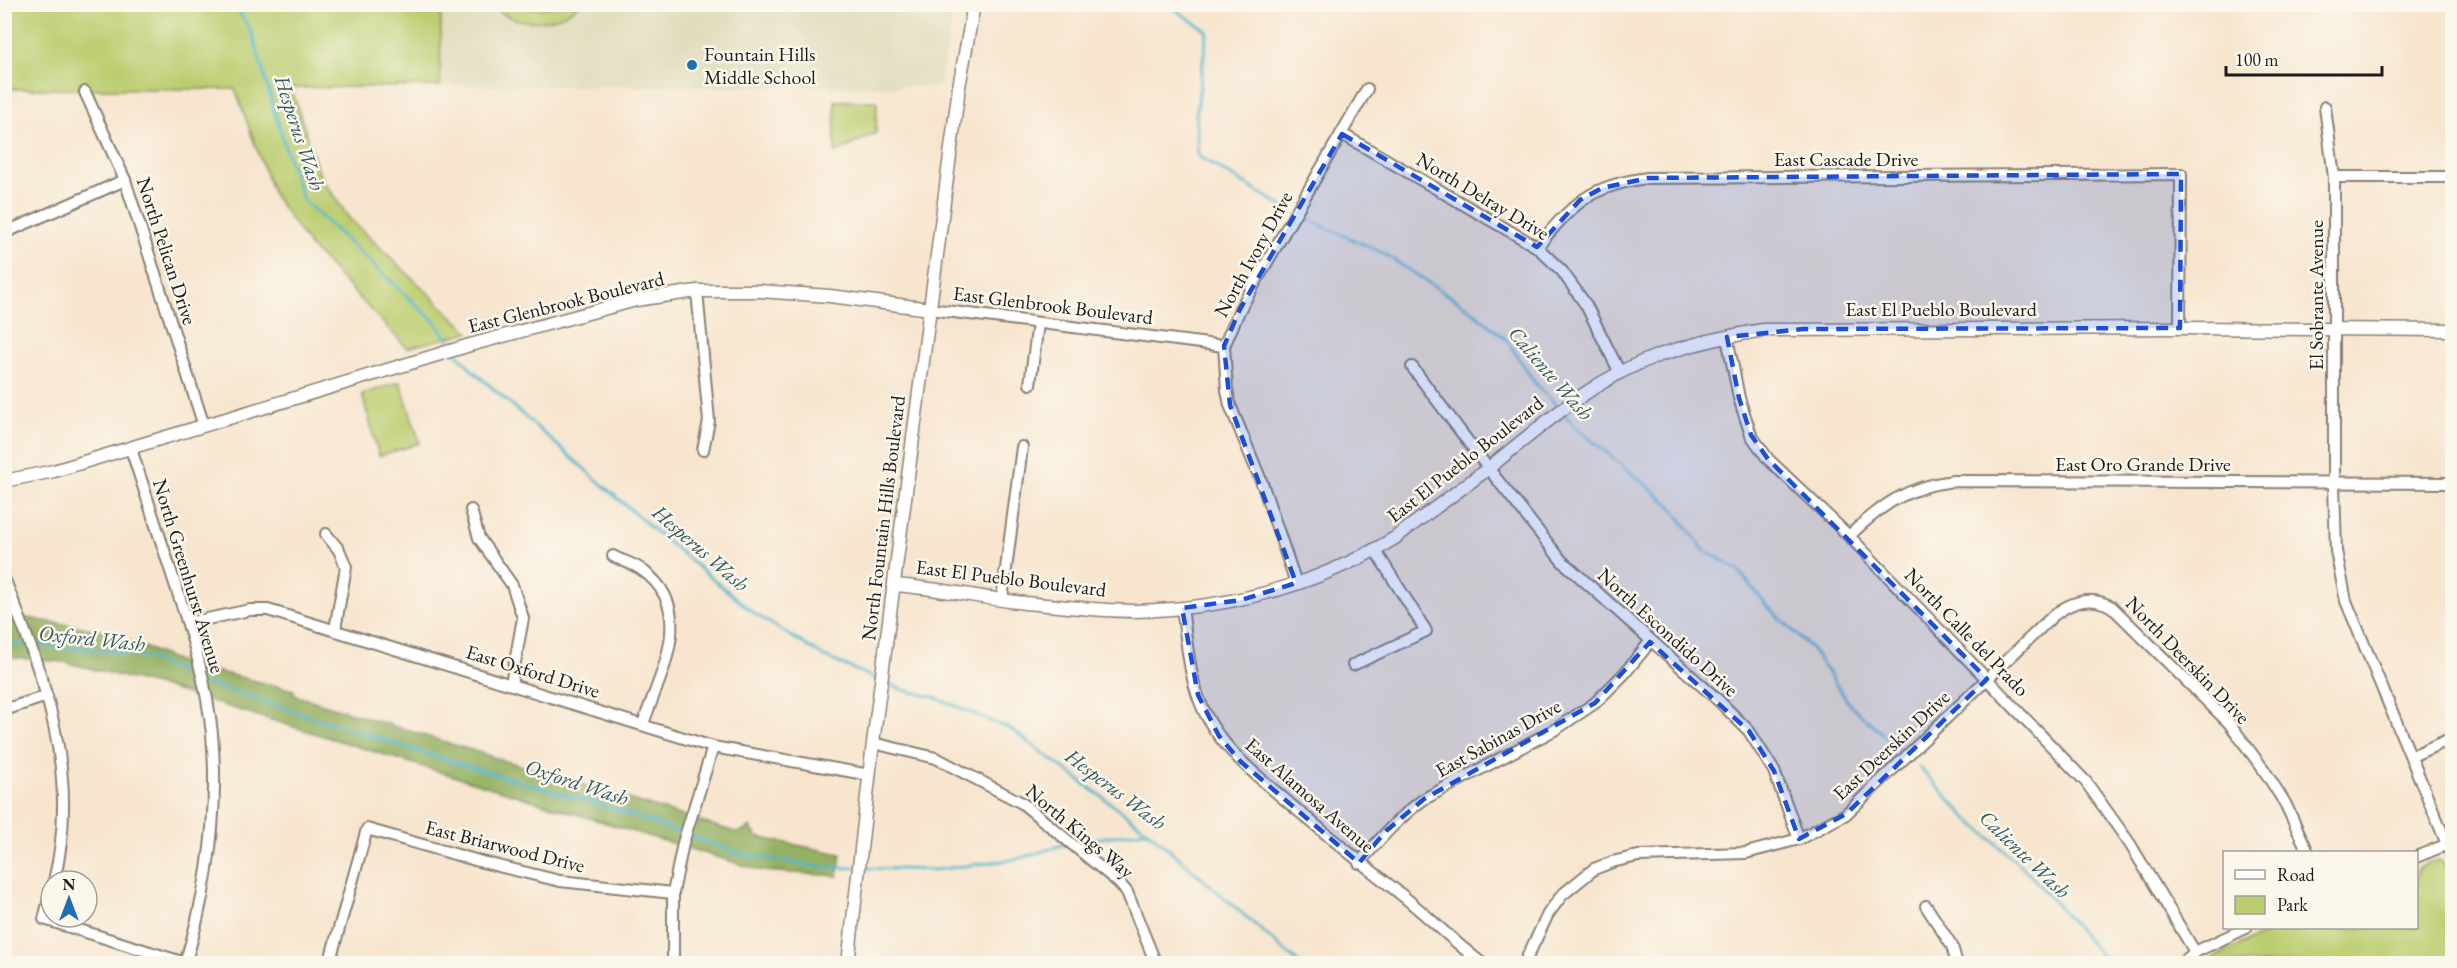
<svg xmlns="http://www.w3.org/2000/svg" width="2457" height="968" font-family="'EB Garamond',serif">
	<rect width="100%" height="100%" fill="#fbf7ec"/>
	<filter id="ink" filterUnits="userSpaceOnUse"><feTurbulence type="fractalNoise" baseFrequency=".0167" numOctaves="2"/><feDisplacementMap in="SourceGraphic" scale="12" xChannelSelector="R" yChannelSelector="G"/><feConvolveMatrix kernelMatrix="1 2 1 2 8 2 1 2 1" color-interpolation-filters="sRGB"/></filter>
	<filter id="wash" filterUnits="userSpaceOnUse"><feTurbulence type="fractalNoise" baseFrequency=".008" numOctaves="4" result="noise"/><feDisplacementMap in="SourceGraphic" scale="24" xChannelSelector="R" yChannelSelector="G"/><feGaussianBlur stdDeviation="1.35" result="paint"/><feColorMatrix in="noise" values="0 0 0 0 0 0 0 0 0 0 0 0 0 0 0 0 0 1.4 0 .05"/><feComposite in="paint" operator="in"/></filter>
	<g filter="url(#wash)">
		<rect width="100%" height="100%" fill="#f7e5ce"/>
		<polygon fill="#e0dcbb" points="441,5 955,5 939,87 440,86"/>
		<g fill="#bbcd70" stroke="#6c7446" stroke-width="1.5">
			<polygon points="4,5 441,5 440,86 291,88 320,176 349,218 469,332 407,348 309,245 273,194 235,89 5,89"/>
			<path d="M491,5H517L541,9L557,5H579C555,26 515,28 491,5Z"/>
			<polygon points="835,101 877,101 876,133 835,153"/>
			<polygon points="400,382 420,443 379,456 362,394"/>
			<polygon points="2437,860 2443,862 2452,885 2452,963 2204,963 2232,948 2280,928 2416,928 2417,868"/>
		</g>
		<polygon fill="#94b062" stroke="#58663f" stroke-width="1.5" points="5,617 27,618 105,631 185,664 294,690 294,695 738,833 750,827 757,837 841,854 838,876 762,871 164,687 64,662 5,657"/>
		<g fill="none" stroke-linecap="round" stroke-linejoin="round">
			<g stroke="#4db5cc" stroke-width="3">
				<polyline points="234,4 252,33 288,157 303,200 437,324 453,346"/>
				<polyline points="1167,4 1207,31 1196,117 1198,156 1292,212"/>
				<polyline points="1298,215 1383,253 1471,310 1507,340 1535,383 1560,409"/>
				<polyline points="456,352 472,370 655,531 755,614 825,657 877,679"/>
				<polyline points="1564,414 1577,428 1670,505 1704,550 1737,569 1768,607 1810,647 1851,706 1899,748"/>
				<polyline points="4,643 27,645"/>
				<polyline points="33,645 110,651 147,657 198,679"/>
				<polyline points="207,683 433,756 611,808 741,854 820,867 856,868"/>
				<polyline points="886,683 907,691 934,697 1012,730 1148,831 1300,964"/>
				<polyline points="1919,767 1965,816 2027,871 2109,964"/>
				<polyline points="1073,842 1146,831"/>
				<polyline points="863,868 935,870 1017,859 1066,844"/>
			</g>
		</g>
	</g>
	<g filter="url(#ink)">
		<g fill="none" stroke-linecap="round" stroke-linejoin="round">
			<defs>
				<g id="minor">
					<polyline points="85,92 125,180 204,426"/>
					<polyline points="2325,107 2334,177 2334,484 2336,551 2346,601 2452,856"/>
					<polyline points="1342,134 1537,247 1562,271 1586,305 1620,373"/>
					<polyline points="2334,177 2452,177"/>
					<polyline points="4,233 125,180"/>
					<path d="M1537,247C1573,204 1590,185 1648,178L2181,174L2180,328"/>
					<polyline points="697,291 709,421 703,450"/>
					<polyline points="930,309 1224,346"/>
					<polyline points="1727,337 1739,398 1751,435 1768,459 1849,536 2086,782 2130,844 2195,952"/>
					<polyline points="1412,367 1488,468 1562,561 1719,701 1749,731 1774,771 1799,839"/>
					<polyline points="1030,384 1038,323"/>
					<path d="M131,449C146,494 160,539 175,584C191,632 207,683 212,734C219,812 208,889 185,964"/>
					<polyline points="471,510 479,538 512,585 523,618 511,684"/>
					<polyline points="326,534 339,550 346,567 335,629"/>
					<path d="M1849,536C1883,504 1906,487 1953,481L2452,483"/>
					<path d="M613,556C622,561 634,564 642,570C698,609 660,674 643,724"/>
					<path d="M4,578C44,678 81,772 54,881"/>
					<polyline points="1296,583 1262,483 1230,405 1227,390 1224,346 1240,309 1367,89"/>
					<polyline points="1002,599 1022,447"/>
					<path d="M1182,608C1187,642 1189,680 1204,711C1222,750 1258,776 1290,804C1327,835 1365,866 1403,896C1430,918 1455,943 1483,964"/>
					<polyline points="188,623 250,610 268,610 713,747 870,775"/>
					<polyline points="1353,665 1426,631 1375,550"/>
					<polyline points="4,710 47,696"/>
					<polyline points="873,743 936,758 1022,803 1118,882 1127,892 1156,964"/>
					<polyline points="2412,756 2452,738"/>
					<polyline points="2416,857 2448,844"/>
					<path d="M1359,863C1380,839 1399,817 1424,799L1556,729L1595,703L1624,674L1650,642"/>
					<polyline points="51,892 44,919 185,963"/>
					<polyline points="1926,906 1952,946 1957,964"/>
					<polyline points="329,964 367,829 482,862 560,881 673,893"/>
					<polyline points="673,964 673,893 683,843 713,747"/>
					<path d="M1524,964L1548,914L1562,895L1594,869L1612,862L1638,856L1746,853L1799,839L1846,814L2054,615C2072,601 2091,595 2112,607L2229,723L2264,770L2285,803L2308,852"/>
					<polyline points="2181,964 2195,952 2246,928"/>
				</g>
				<g id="tertiary">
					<polyline points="4,481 54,471 470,345 636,300 697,291 759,291 830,296 930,309"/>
					<path d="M894,585C938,588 981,598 1025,603C1061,606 1098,611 1134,611C1226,609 1316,586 1395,538C1426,514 1459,491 1490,467C1543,425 1593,379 1657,356C1691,344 1728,336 1763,330L2180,328L2452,330"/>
					<polyline points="848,964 873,743 959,87 974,4"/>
				</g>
			</defs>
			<use href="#minor" stroke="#8a8075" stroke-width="14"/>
			<use href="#tertiary" stroke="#8a8075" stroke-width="15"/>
			<use href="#minor" stroke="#fff" stroke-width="10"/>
			<use href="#tertiary" stroke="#fff" stroke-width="12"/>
		</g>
	</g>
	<path fill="#1d4ed8" fill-opacity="0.2" stroke="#1d4ed8" stroke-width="4.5" stroke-dasharray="12 8" stroke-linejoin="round" d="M1342,134L1537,247L1580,200L1602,188L1648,178L2181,174L2180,328L1803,329L1727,337L1739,398L1751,435L1768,459L1987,679L1846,814L1799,839L1774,771L1749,731L1650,642L1595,703L1424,799L1386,831L1359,863L1240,761L1219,736L1198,695L1182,608L1241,600L1296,583L1230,405L1224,346L1240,309Z"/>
	<circle fill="#1f6fb2" stroke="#fbf7ec" stroke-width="2" cx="692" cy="65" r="6"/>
	<g text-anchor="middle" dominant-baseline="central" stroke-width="5" stroke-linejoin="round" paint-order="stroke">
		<g font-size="20" fill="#1c1c1c" stroke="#fbf7ec" text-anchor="start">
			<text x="704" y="54">Fountain Hills<tspan x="704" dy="23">Middle School</tspan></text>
		</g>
		<g font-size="20" fill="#1c1c1c" stroke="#fbf7ec">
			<text x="1846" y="159">East Cascade Drive</text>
			<text transform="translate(1483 196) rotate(31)">North Delray Drive</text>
			<text transform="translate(167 251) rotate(72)">North Pelican Drive</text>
			<text transform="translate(1253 254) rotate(-61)">North Ivory Drive</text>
			<text transform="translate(2316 295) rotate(-90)">El Sobrante Avenue</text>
			<text transform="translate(566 302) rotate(-14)">East Glenbrook Boulevard</text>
			<text transform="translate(1053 305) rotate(7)">East Glenbrook Boulevard</text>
			<text x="1941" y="309">East El Pueblo Boulevard</text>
			<text transform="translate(1465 459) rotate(-38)">East El Pueblo Boulevard</text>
			<text x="2143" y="464">East Oro Grande Drive</text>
			<text transform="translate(883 518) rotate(-83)">North Fountain Hills Boulevard</text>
			<text transform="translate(189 576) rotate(73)">North Greenhurst Avenue</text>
			<text transform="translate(1011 578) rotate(7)">East El Pueblo Boulevard</text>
			<text transform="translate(1668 632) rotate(42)">North Escondido Drive</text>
			<text transform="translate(1967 632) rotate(46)">North Calle del Prado</text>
			<text transform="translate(2188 660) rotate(46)">North Deerskin Drive</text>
			<text transform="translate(533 671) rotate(17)">East Oxford Drive</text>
			<text transform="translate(1498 738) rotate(-29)">East Sabinas Drive</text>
			<text transform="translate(1891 745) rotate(-43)">East Deerskin Drive</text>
			<text transform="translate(1310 795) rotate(41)">East Alamosa Avenue</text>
			<text transform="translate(1080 831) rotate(40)">North Kings Way</text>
			<text transform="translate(505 846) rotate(14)">East Briarwood Drive</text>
		</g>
		<g font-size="21" font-style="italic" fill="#305962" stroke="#fbf7ec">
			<text transform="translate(300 133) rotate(72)">Hesperus Wash</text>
			<text transform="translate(1551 373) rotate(49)">Caliente Wash</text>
			<text transform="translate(701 548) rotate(41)">Hesperus Wash</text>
			<text transform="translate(92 638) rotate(6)">Oxford Wash</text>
			<text transform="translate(577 782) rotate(18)">Oxford Wash</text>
			<text transform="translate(1116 789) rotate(37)">Hesperus Wash</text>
			<text transform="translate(2025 854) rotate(44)">Caliente Wash</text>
		</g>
	</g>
	<rect width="2457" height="968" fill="none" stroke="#fbf7ec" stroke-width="24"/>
	<rect x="2223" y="851" width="195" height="78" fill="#fbf7ec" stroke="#a29f99" stroke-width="1.5"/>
	<rect x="2235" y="870" width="30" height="9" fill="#ffffff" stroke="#a29f99" stroke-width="1.5"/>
	<text x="2277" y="881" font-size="18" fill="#1c1c1c">Road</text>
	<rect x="2235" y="896" width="30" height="18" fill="#bbcd70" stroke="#a29f99" stroke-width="1.5"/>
	<text x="2277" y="911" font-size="18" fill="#1c1c1c">Park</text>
	<g transform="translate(69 899)"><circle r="28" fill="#fbf7ec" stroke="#a29f99" stroke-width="1.5"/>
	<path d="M0-4.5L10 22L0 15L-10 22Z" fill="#1f6fb2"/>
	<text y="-9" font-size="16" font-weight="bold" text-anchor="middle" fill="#1c1c1c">N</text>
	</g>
	<path d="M2226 66v9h156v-9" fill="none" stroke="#1c1c1c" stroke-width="3"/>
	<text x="2235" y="66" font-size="18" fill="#1c1c1c" stroke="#fbf7ec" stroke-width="4.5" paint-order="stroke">100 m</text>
</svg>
